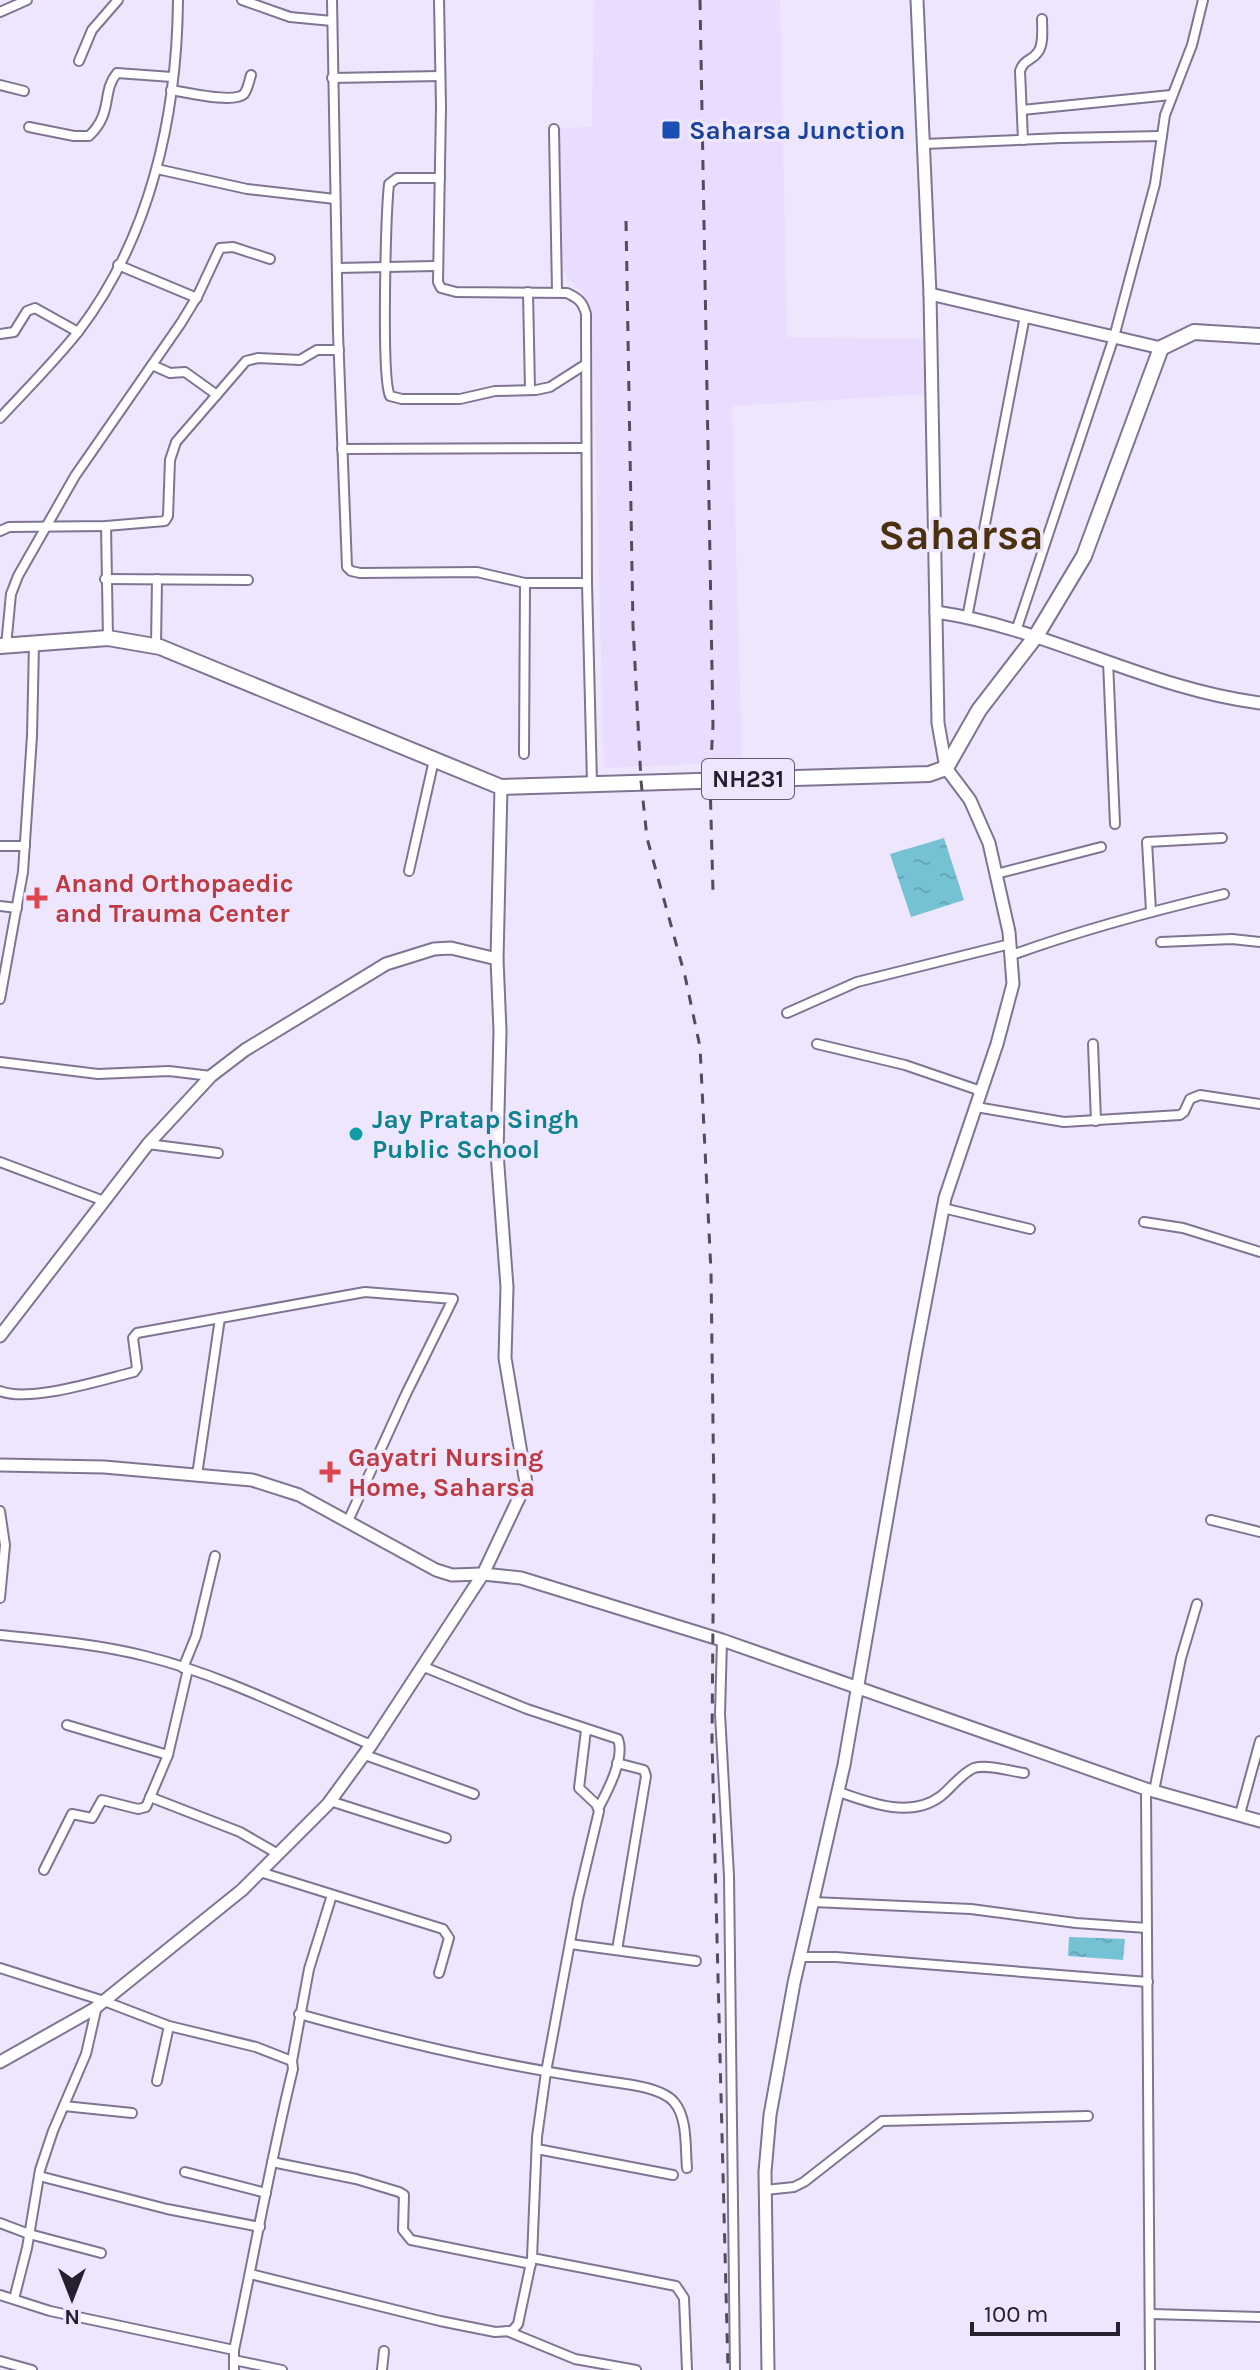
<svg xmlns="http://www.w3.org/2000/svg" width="1260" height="2370" font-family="Karla,sans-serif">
	<defs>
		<pattern id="water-ripples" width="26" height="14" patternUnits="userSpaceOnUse" patternTransform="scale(2)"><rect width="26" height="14" fill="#75c2d5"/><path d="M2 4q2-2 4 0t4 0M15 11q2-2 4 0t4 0" fill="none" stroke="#65a6b7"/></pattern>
	</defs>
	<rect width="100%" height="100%" fill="#eee6fc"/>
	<polygon fill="#e9dcfe" points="594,0 780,0 787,337 923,339 925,394 732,406 742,762 604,768 592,309 581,292 561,269 560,128 592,127"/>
	<g fill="url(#water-ripples)">
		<polygon points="944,838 964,900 911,917 890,854"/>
		<polygon points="1069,1937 1125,1939 1123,1960 1068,1956"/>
	</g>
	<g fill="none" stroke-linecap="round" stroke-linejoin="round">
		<defs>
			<g id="street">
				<polyline points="242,0 290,17 332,21"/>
				<polyline points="332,0 338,333 347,567 351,571 360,573 477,572 525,583 587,583"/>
				<path d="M439,0L441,106L438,282L441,288L456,292L567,293C578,298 583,302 586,314L587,583L592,783"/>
				<polyline points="0,12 27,0"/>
				<polyline points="79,61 92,30 118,0"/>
				<polyline points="332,78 440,76"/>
				<polyline points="0,85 24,91"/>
				<path d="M171,90C186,92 233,104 244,94C248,89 249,81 251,75"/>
				<polyline points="1022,110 1171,95"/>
				<path d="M29,127L74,136H89C114,112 101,92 117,73L172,77"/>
				<polyline points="554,129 557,291"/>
				<path d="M1023,140L1020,71C1024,59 1032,61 1038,52C1044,44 1042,29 1042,19"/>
				<polyline points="924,144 1061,138 1162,136"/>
				<polyline points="157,169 247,189 335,199"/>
				<path d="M440,178H397L389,184C386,213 381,378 390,396L402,399H460L495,391L536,390L550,387L586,364"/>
				<polyline points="118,265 197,298"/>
				<polyline points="337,268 436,266"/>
				<polyline points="528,292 530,390"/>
				<polyline points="0,334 14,332 27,311 35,308 78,332"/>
				<polyline points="152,365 170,373 185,372 217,395"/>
				<path d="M0,418C26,390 54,362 78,332C150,238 177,117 178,0"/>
				<polyline points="342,449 586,448"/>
				<polyline points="106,526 108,638"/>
				<polyline points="0,531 9,527 106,526 165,521 168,516 170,460 176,442 246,361 258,358 300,360 317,350 339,350"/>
				<polyline points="105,579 248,580"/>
				<polyline points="967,618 1025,316"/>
				<polyline points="1016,631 1114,337 1155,184 1165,115 1192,45 1203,0"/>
				<polyline points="6,646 11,594 18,576 75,476 181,323 198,295 220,248 233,247 270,259"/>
				<polyline points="156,646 157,579"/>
				<polyline points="1108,661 1115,824"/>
				<polyline points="524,754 525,583"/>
				<polyline points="0,846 25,846"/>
				<polyline points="409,871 434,760"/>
				<polyline points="996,874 1101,847"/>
				<polyline points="0,906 17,908"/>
				<polyline points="1151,911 1147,842 1222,838"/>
				<polyline points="1161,942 1232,939 1260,942"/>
				<path d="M1012,955C1081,930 1152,911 1224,894"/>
				<polyline points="0,999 23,872 32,736 34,644"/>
				<polyline points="787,1013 857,982 1010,944"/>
				<polyline points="817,1044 905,1065 981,1091"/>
				<polyline points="1093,1044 1096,1121"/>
				<polyline points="0,1062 98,1074 169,1071 211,1076"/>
				<polyline points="976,1107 1064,1122 1180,1115 1184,1112 1190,1099 1200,1095 1260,1104"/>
				<polyline points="148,1144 218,1153"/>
				<polyline points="0,1162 104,1201"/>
				<polyline points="943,1208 1030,1229"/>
				<polyline points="1144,1222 1183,1228 1260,1252"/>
				<path d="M0,1391C30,1403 101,1380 134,1372L137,1368L133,1338L137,1333L365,1292L453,1299L406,1394L348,1521"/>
				<polyline points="197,1475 220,1318"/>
				<polyline points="0,1511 5,1545 0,1598"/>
				<polyline points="1211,1520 1260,1532"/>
				<path d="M0,1635C48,1640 97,1644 145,1656C223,1675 298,1714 371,1745"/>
				<polyline points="722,1640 720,1714 729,1876 735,2370"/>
				<path d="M424,1667L527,1709L618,1739C625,1758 608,1790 599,1807"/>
				<polyline points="183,1668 196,1636 215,1556"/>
				<polyline points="67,1725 168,1755"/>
				<polyline points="365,1755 474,1794"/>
				<polyline points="617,1763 644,1770 646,1776 617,1950"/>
				<polyline points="1146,1789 1150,2370"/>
				<polyline points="1154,1791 1181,1658 1197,1604"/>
				<path d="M839,1792C870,1803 911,1819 941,1796C951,1788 962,1773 974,1768C988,1764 1009,1771 1024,1773"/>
				<polyline points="150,1797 240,1832 278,1854"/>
				<polyline points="330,1801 446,1838"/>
				<polyline points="1240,1814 1260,1741"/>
				<polyline points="44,1870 72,1814 92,1818 102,1800 138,1809 146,1807 168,1755 188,1669"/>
				<polyline points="260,1872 443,1929 449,1938 439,1973"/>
				<polyline points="813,1902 971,1909 1076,1923 1147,1928"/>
				<polyline points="570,1944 696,1961"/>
				<polyline points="800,1957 836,1957 1148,1982"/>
				<path d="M0,1968L104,2001L169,2026L256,2047L292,2061L293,2069C270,2162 254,2256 234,2350V2370"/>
				<path d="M299,2014C396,2041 493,2064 593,2079C614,2083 660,2085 674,2102C688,2118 685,2148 687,2168"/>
				<polyline points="292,2061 309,1969 332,1895"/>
				<polyline points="157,2081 169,2026"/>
				<polyline points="64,2106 132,2113"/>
				<polyline points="537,2149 673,2175"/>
				<polyline points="272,2162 356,2179 399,2192 404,2195 403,2230 411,2240 531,2264"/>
				<polyline points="185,2172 266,2193"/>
				<polyline points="39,2176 167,2209 260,2227"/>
				<polyline points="765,2190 794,2187 804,2182 882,2121 1088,2116"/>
				<polyline points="0,2223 29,2234 101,2253"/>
				<polyline points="532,2258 676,2286 684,2298 687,2370"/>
				<polyline points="250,2274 440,2321 495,2332 512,2331 518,2324 532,2258 537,2137 546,2072 578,1899 599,1811 596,1804 579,1788 586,1730"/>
				<polyline points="0,2295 50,2311 234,2350"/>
				<polyline points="14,2299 27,2248 40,2170 53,2131 86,2054 97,2006"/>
				<polyline points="1151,2314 1260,2317"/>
				<polyline points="507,2331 575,2359 636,2370"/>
				<polyline points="234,2360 282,2370"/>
				<polyline points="0,2361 32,2370"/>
				<polyline points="382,2370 384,2351"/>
			</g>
			<g id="secondary">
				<polyline points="930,294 1161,348"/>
				<path d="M936,612C1047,628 1148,689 1260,703"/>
				<polyline points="0,1336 148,1144 211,1076 245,1050 386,964 434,949 451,948 497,959"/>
				<polyline points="0,1465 104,1467 252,1480 299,1495 436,1570 452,1575 483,1574 521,1578 722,1640 1146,1789 1260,1821"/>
				<polyline points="0,2062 94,2009 242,1890 328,1804 371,1745 483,1574 526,1483 505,1358 507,1287 497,1153 500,1031 497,959 501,787"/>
				<polyline points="768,2370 765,2172 770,2115 794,1983 844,1765 916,1351 945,1198 997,1044 1013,984 1009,932 989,843 970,800 946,768 938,723 930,294 917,0"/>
			</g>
			<polyline id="highway" points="0,646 108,638 160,647 501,787 929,774 946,768 979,710 1036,636 1084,556 1161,348 1194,332 1260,336"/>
		</defs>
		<use href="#street" stroke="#807493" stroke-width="12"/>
		<use href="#secondary" stroke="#807493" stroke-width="15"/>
		<use href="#highway" stroke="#807493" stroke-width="18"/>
		<use href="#street" stroke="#fff" stroke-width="8"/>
		<use href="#secondary" stroke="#fff" stroke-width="11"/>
		<use href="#highway" stroke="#fff" stroke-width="14"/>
		<g stroke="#524c5b" stroke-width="3" stroke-dasharray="10 10" stroke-linecap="butt">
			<polyline points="700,0 713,725 710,780 713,892"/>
			<polyline points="626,221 633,626 641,781 647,838 685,976 700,1047 711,1272 714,1500 712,1741 728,2370"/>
		</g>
	</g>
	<rect fill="#1a4fb4" stroke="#eee6fc" stroke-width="3" x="661" y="120" width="20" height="20" rx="4"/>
	<g fill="#e0444e" stroke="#eee6fc" stroke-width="3">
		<path d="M33 886h8v8h8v8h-8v8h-8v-8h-8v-8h8z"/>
		<path d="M326 1460h8v8h8v8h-8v8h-8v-8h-8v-8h8z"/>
	</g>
	<circle fill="#0f9aa8" stroke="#eee6fc" stroke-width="3" cx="356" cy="1134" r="8"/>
	<g text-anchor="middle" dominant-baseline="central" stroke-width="7" stroke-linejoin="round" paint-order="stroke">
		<rect fill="#eee6fc" stroke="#615b6b" stroke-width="2" x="702" y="759" width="92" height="40" rx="6"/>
		<g font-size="24" font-weight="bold" fill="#25202d">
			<text x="748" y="779">NH231</text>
		</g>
		<g font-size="26" font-weight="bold" fill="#164399" stroke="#eee6fc" text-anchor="start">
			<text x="689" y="130">Saharsa Junction</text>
		</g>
		<g font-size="26" font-weight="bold" fill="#be3a42" stroke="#eee6fc" text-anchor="start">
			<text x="55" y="883">Anand Orthopaedic<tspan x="55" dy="30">and Trauma Center</tspan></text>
			<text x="348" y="1457">Gayatri Nursing<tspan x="348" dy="30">Home, Saharsa</tspan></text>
		</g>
		<g font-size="26" font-weight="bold" fill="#0d838f" stroke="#eee6fc" text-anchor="start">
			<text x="372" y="1119">Jay Pratap Singh<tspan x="372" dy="30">Public School</tspan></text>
		</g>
		<g font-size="42" font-weight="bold" fill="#4c3111" stroke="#eee6fc">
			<text x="961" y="535">Saharsa</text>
		</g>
	</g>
	<g transform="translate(72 2298) rotate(180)" stroke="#eee6fc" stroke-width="6" paint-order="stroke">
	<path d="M0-6L14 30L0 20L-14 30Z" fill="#25202d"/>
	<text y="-12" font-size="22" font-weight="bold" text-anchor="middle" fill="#25202d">N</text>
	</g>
	<path d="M972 2322v12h146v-12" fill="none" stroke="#25202d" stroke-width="4"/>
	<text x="984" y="2322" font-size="24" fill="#25202d" stroke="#eee6fc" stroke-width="6" paint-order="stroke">100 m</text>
</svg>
